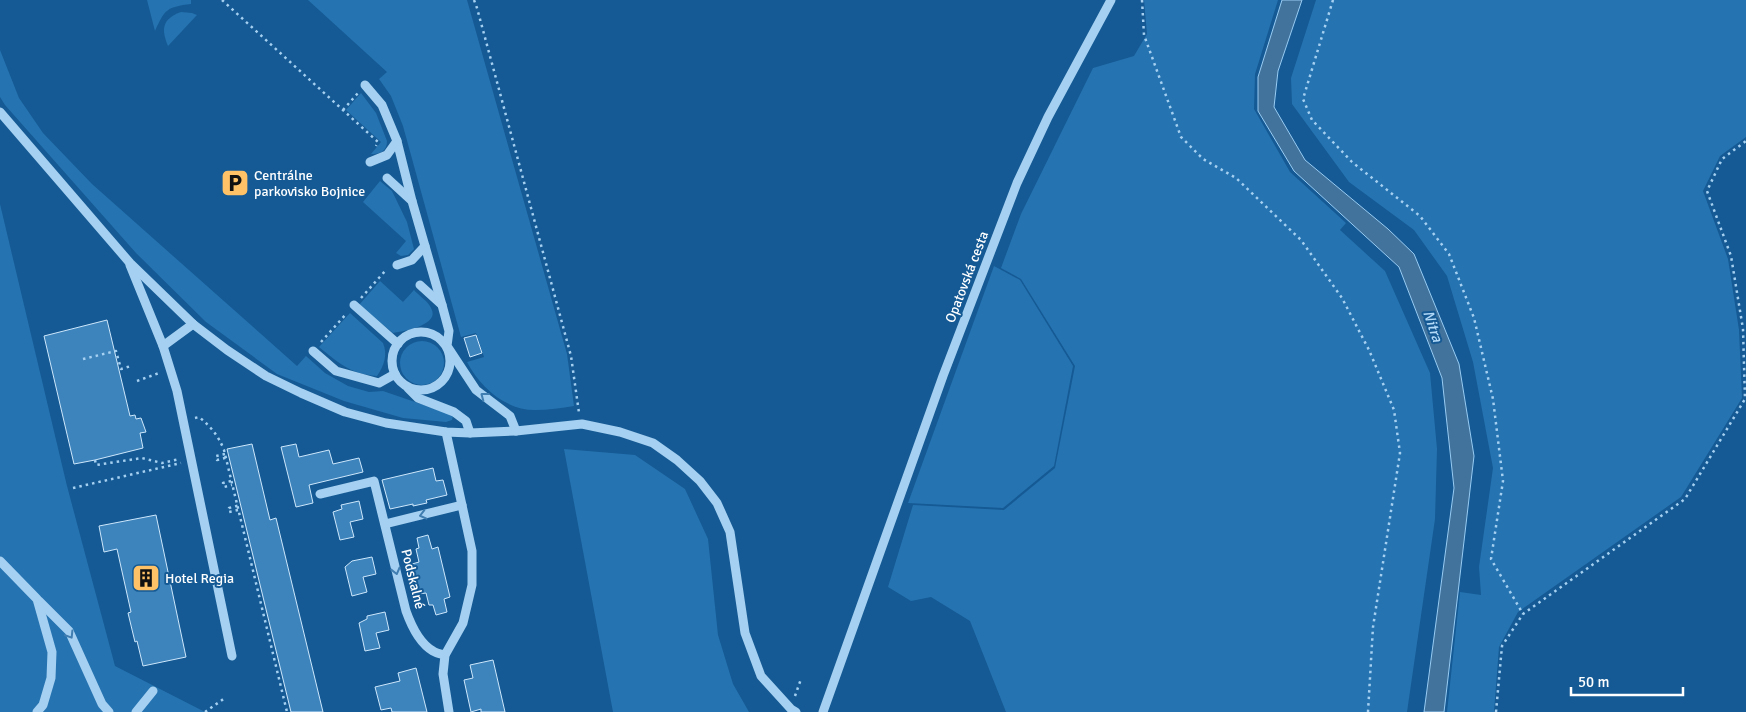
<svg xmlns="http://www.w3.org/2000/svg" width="1746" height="712" font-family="Signika,sans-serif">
	<rect width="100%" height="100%" fill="#155a94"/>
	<g fill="#2573b1">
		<path d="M147,0H191V4C167,7 165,9 155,31Z"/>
		<path d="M308,0H467L567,354L574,406C562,408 548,410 535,410C505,410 480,387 467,362L484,357L476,333L461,337L403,126L391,96L379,79L387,72Z"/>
		<polygon points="1144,0 1278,0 1255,74 1254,109 1290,172 1346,223 1340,230 1385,271 1430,373 1437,449 1435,519 1407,712 1006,712 970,621 931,597 911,601 888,587 913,505 1004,510 1055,468 1075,366 1021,279 1001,268 1021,214 1093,68 1134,56 1147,34"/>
		<polygon points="1316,0 1746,0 1746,137 1720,156 1703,191 1728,259 1739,330 1742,398 1681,497 1518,612 1499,647 1494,712 1447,712 1460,592 1481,595 1479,567 1493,468 1473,362 1447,276 1414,230 1349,182 1292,104 1291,78"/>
		<path d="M181,12L192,13L197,15L168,46C161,29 162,19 181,12Z"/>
		<polygon points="0,50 19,98 43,133 92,184 297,366 306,356 325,373 348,386 369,392 383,391 450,414 453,416 452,420 446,422 403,418 344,401 277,374 206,322 136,253 5,105 0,97"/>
		<path d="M361,93L376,113L387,141C387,152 379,154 371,154L381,142L346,110Z"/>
		<polygon points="380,181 392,191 407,222 414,249 408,255 401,256 396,253 406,241 363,202"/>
		<polygon points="0,204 67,486 115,666 205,712 0,712"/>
		<polygon points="994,266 1020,280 1073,366 1054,466 1003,508 908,503"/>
		<path d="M380,281L403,302L414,290C419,296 428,301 431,308C441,325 404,331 393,333L359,305Z"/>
		<path d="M350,313L383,343C388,355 384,366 377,376C350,374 339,363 319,347Z"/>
		<circle cx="422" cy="363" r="22"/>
		<polygon points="564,449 635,455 685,489 708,539 718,635 733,684 749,712 613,712"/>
	</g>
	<polygon fill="#42739c" stroke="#98ccf4" points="1282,0 1302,0 1278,71 1274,107 1305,160 1388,229 1414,254 1459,364 1474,456 1444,712 1424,712 1454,488 1442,378 1399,267 1294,171 1258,111 1258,77"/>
	<g fill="#3e84bc" stroke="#cde7fc">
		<polygon points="107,320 130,416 135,415 136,419 141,418 146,432 140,433 143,448 95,460 74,464 44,336"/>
		<polygon points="476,335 482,353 470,357 464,338"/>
		<polygon points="252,444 270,520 276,518 323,712 291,712 227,449"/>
		<polygon points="296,444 299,457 329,450 333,464 359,458 363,472 309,485 313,503 296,507 281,447"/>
		<polygon points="433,468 436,481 443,480 447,495 426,500 427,503 413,506 413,504 390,509 382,480"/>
		<polygon points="359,501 363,519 350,522 354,537 340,540 333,512 342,509 341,505"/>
		<polygon points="156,515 186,657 143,666 137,641 135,642 128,613 131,612 117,549 104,552 99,526"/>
		<polygon points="428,535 432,549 438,547 450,597 444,599 447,612 436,615 433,605 429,605 426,593 419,594 412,564 419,562 416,549 419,548 417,538"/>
		<polygon points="372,557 376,574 363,577 367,592 352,596 345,567 352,561"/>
		<polygon points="385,612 389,630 376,633 380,648 365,651 359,623 367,619 367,616"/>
		<polygon points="493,660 505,712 481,712 481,709 471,712 464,680 473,678 470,665"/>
		<polygon points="416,668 427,712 392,712 391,708 381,710 375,687 400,681 398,673"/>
	</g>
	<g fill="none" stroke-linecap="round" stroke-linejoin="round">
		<g stroke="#a5d0f1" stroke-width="2.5" stroke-dasharray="2.5 4" stroke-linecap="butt">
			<polyline points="222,0 378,142 376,146"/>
			<polyline points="474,0 477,8 571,356 579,413"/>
			<polyline points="1142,0 1144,35 1181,137 1203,159 1236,178 1301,240 1342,298 1369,350 1394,410 1400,453 1373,627 1368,712"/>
			<polyline points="1333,0 1303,99 1312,120 1352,162 1420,216 1449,254 1474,318 1493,399 1503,481 1491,559 1523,614"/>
			<polyline points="343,110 358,93"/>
			<polyline points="361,298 386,270"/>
			<polyline points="321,342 347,313"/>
			<polyline points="83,359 116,351 121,369 131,366"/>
			<polyline points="137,381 159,373"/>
			<path d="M195,418L199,417C211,427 218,435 224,450L287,712"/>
			<polyline points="225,454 216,456 217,460 229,457"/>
			<polyline points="95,460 96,465 142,458 162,463 180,459"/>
			<polyline points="231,481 223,483 224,487 232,485"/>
			<polyline points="73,488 181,463"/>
			<polyline points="238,510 229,512 229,508 240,505"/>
			<polyline points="795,696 801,679"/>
			<polyline points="205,712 225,698"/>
			<polyline points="1496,712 1502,646 1523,614 1685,499 1745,399 1743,329 1731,256 1707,191 1722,159 1746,141"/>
		</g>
		<g stroke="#a5d0f1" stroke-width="9">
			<polyline points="365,85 382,105 397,141 412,201"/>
			<polyline points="0,112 130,263 193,324 227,350 266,376 301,393 345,412 386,423 446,432 470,433 516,431 582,424 620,432 653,443 677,460 700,481 717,503 730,532 745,633 761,676 791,709 796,712"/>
			<polyline points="370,162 387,155 397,141"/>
			<polyline points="387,178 412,201 442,305"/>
			<polyline points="130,265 163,346 177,391 232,656"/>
			<polyline points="397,265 412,260 425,246"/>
			<polyline points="420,285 442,305 449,331 447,346 476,390 510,416 516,431"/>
			<polyline points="354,305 398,344"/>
			<circle cx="421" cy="361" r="29"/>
			<polyline points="163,346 193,324"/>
			<polyline points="313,351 336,371 379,383 395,374"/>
			<polyline points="408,388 418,398 454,412 466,421 470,433"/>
			<polyline points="446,432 472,551 472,585 463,623 445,655 443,674 449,712"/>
			<path d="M320,494L374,481L406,611C411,625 419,643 433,651C436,653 441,654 445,655"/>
			<polyline points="385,524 462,505"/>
			<polyline points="0,561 37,599 52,652 51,678 43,705 37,712"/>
			<polyline points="39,601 69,631 102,704 109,712"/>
			<polyline points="136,712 153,691"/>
			<polyline points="823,712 943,376 1017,183 1048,117 1111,0"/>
		</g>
	</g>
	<defs><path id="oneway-chevron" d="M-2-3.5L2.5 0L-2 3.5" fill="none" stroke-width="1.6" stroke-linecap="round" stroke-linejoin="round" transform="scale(1.25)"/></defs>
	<g stroke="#407db0">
		<use href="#oneway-chevron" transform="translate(484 396) rotate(-143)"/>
		<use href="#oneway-chevron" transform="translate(423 515) rotate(166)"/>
		<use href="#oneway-chevron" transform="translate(396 571) rotate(76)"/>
		<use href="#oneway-chevron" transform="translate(70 635) rotate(58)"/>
	</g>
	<defs>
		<symbol id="parking-square" viewBox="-11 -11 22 22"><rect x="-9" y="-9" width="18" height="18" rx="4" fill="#ffc266" stroke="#155a94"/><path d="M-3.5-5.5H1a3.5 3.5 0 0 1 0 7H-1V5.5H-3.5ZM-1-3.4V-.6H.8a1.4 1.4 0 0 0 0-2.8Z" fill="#111"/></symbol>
		<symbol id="building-square" viewBox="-11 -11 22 22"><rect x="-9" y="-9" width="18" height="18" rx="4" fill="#ffc266" stroke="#155a94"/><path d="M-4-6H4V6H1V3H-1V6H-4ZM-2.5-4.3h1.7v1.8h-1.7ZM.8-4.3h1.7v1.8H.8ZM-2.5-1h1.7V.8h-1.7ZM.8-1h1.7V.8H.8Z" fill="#111"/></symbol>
	</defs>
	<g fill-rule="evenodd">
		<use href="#parking-square" x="219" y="167" width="32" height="32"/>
		<use href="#building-square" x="130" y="562" width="32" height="32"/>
	</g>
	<g text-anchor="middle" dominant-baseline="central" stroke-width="4" stroke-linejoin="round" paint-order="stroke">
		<g font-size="14" fill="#fff" stroke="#155a94" text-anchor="start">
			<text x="254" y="175">Centrálne<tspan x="254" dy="16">parkovisko Bojnice</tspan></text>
			<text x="165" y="578">Hotel Regia</text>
		</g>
		<g font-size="14" fill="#fff" stroke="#155a94">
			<text transform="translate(967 277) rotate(-69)">Opatovská cesta</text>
			<text transform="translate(413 579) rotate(76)">Podskalné</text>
		</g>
		<g font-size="15" font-style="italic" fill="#b2d9f8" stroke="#155a94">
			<text transform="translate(1433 326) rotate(71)">Nitra</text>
		</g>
	</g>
	<path d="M1571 687v8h112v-8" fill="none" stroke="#ffffff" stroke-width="2.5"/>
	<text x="1578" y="687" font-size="15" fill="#ffffff" stroke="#155a94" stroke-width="4" paint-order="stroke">50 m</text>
</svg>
